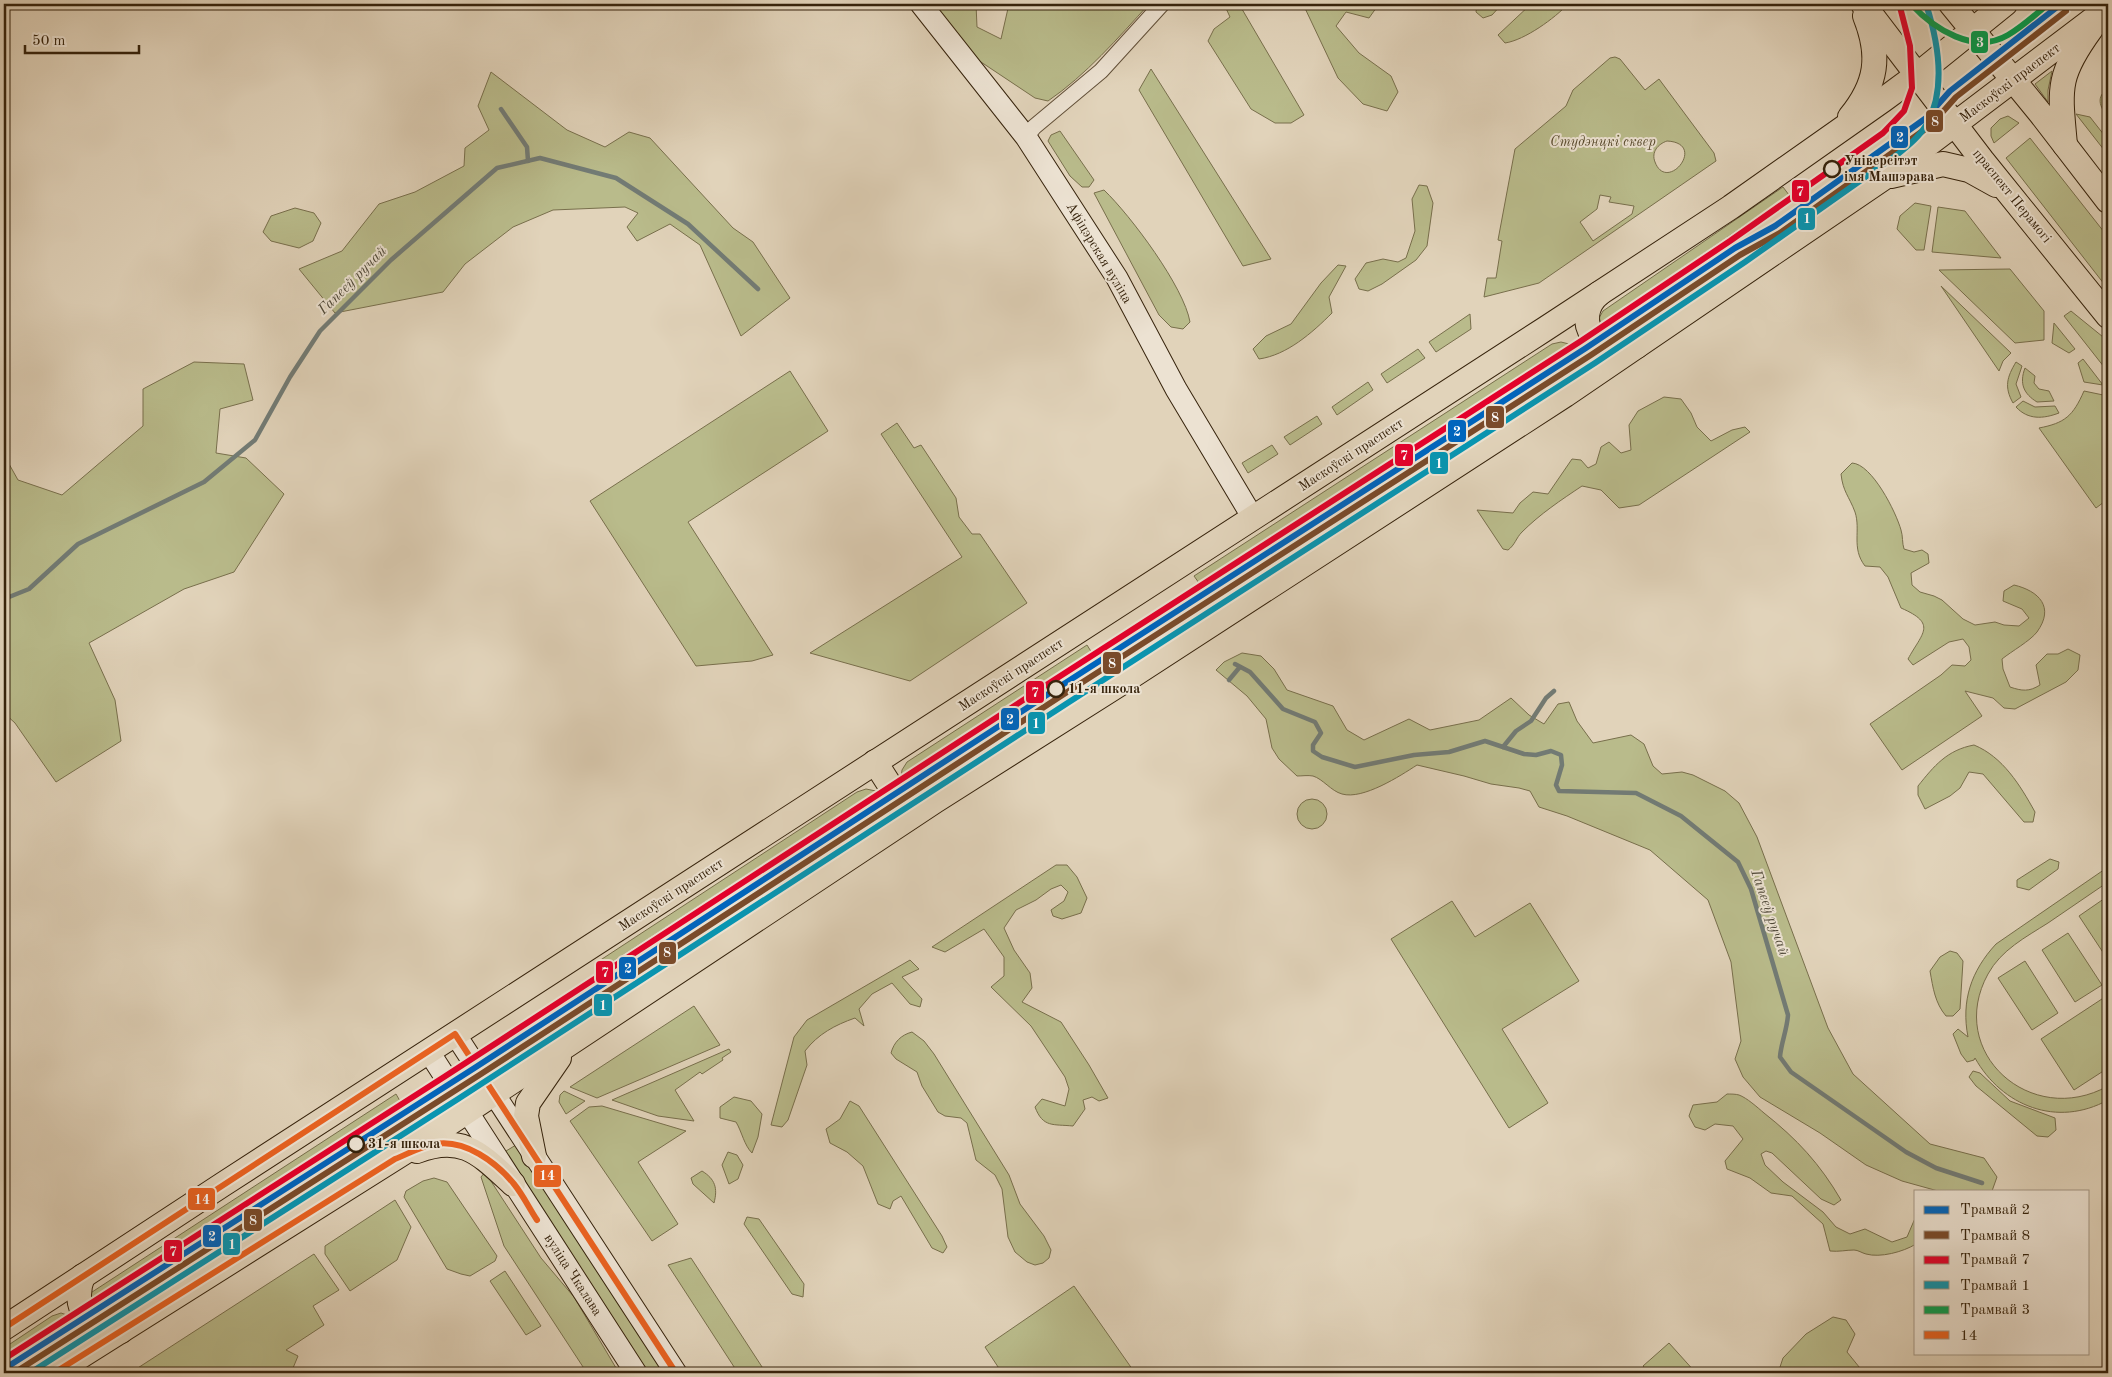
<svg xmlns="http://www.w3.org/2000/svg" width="2112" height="1377" font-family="'Old Standard TT',serif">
	<rect width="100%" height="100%" fill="#e1d3ba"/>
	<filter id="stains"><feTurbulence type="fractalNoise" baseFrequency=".004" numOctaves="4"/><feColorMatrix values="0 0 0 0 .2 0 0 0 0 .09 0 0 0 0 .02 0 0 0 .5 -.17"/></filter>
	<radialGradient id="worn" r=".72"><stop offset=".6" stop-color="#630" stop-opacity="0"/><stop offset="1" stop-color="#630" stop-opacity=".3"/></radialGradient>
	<g fill="#b9bb8b" stroke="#786f4c" fill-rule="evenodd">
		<path d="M932,4H976L977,27L1001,39L1009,4H1149C1118,38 1086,75 1048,101L1035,98L975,58Z"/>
		<polygon points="1224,4 1239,4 1304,115 1291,123 1275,123 1251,109 1208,41 1214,29 1230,17"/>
		<polygon points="1303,4 1379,4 1369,18 1346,12 1336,26 1359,53 1391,76 1398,92 1387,111 1363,104 1338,78"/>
		<polygon points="1477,4 1502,4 1492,15 1483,18 1476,12"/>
		<path d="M1531,4H1568C1555,18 1525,40 1505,43L1498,35Z"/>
		<path d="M1615,57L1620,59L1645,90L1659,79L1714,153L1716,161L1539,283L1484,297L1487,278H1496L1502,241L1498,240L1515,149L1566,106L1573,90L1610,58ZM1667,141C1708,143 1667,194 1655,162C1651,152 1658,144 1667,141ZM1600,195L1611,197L1609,202L1634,206L1632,214L1593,241L1580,222L1597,209Z"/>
		<polygon points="1151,69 1271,259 1243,266 1139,90"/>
		<polygon points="2052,71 2048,90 2048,102 2035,84"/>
		<polygon points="491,72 567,130 605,147 629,132 650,138 733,228 753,242 790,298 741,336 700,245 670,224 637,241 627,227 638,213 625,207 553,210 513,227 465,264 443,292 335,313 299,269 342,251 379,204 415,192 464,166 465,148 489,130 478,106"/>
		<path d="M2108,88V117C2099,106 2096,97 2108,88Z"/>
		<polygon points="2076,114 2090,117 2108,140 2108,155"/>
		<polygon points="2008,116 2019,123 1994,143 1991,136 1991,128 2000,119"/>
		<polygon points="1060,131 1094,180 1089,187 1082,187 1070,176 1048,141 1051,135"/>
		<polygon points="2030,138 2108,237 2108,289 2006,158"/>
		<polygon points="1901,141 1903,143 1760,246 1622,339 1608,338 1737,251 1768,235"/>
		<polygon points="1419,185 1427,186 1433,203 1427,246 1416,260 1382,284 1368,291 1359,289 1355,279 1366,263 1383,259 1398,262 1406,258 1415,231 1412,199"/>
		<polygon points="1783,187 1789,195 1599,325 1599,318 1603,311"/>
		<path d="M1104,190C1131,216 1184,287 1190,322L1183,329L1171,327L1159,315L1094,193Z"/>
		<polygon points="1915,203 1931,206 1924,250 1916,250 1897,229 1900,216"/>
		<polygon points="1938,207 1965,211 2001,258 1932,252"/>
		<polygon points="295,208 314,213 321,223 313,241 299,248 271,241 263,232 271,216"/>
		<path d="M1338,265L1346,266L1329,297L1332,313C1312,333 1287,355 1259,359L1253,349L1266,336L1291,324L1321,283Z"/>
		<polygon points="2010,269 2044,311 2044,340 2015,343 1939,270"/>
		<polygon points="1941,286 2011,353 2003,361 1999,371"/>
		<polygon points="2071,311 2108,341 2108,372 2064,316"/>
		<polygon points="1470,314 1471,329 1436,352 1429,342"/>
		<polygon points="2054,323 2075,349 2069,353 2052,343"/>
		<polygon points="1561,342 1569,344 1199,583 1194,576 1552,344"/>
		<polygon points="1418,349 1425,358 1387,383 1381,374"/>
		<polygon points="1578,358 1577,367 1571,373 1118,666 1114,659"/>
		<polygon points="2083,359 2103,385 2084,382 2078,363"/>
		<polygon points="194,362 244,364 253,400 220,409 216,453 246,458 284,494 234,572 184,589 89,643 115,700 121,741 56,782 15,723 4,713 4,455 18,480 62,495 143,426 143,389"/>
		<path d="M2016,362L2022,366L2016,384L2021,397L2013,403C2004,387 2007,377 2016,362Z"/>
		<path d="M2025,368L2035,376L2034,383L2039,389L2049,391L2054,401L2037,402C2024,394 2019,384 2025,368Z"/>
		<polygon points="790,371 828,431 688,522 773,655 752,661 696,666 590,501"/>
		<polygon points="1368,382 1373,390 1337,415 1332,407"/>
		<path d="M2084,391L2108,396V499L2096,508L2039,428C2065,423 2073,416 2084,391Z"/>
		<path d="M1664,397L1681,399L1691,413L1697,427L1711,441L1732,430L1745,427L1750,432L1639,505L1619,508L1601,490L1582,486C1561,500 1540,514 1522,532C1516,538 1515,545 1508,550L1503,549L1477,510L1513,513L1520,503L1533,492L1548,494L1572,459L1581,460L1588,468L1596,464L1601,447L1609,442L1621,453L1631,450L1629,425L1638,411Z"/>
		<path d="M2023,401L2035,407L2055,406L2059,413C2043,419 2028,420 2016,407Z"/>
		<polygon points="1317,416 1322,424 1290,445 1284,437"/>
		<polygon points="897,423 914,448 921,445 956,498 959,517 972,534 980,534 1027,603 910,681 810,653 962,557 881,434"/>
		<polygon points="1272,445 1278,454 1248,473 1242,463"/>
		<path d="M1852,463C1872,464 1896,512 1901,530C1903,536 1902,543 1904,549L1914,552L1922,550L1928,554L1929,563L1911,573L1912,585L1920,592L1934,596L1942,600L1963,619L1975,625L1995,622L2004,625L2019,626L2029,618L2022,609L2003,601L2004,591L2014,585C2039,591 2055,607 2037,632C2030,641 2012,651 2002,659L2003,669L2010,687C2022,691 2029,692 2040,685L2036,665L2047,654H2058L2068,649L2080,655L2078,670L2066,682L2015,709L2004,708L1993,698L1965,691L1982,716L1902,770L1870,724L1941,675L1952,665L1965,666L1971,660L1969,647L1963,639L1949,642L1913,665L1908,659C1922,633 1938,624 1901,608L1888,577L1880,567L1865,566C1851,548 1861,530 1855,512C1849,496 1843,492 1841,474Z"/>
		<polygon points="1087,645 1092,653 901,779 902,770 907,762"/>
		<path d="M1242,653L1261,656L1274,669L1287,690L1333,706L1347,730L1364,740L1409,719L1430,730L1479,720L1511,698L1529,715L1544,724L1558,704L1569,702L1577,721L1593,743L1631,735L1644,744L1653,766L1662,774L1682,772L1693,775L1725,791L1739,803L1757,837L1828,1028L1853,1074L1930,1144L1984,1158L1997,1177L1992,1191H1938L1902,1181L1866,1165L1820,1133L1760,1097L1743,1077L1735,1059L1741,1041L1731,962L1708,900L1650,850L1567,816L1539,807L1530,791L1519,788L1491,784L1464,776L1417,765C1400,776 1363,800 1342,794C1331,791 1323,779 1313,776C1308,775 1302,776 1297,776L1279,759L1272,748L1266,719L1247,696L1216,670L1224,662Z"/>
		<polygon points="1007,728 1011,735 925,791 917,793 911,790"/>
		<path d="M1974,745C2003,757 2020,785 2035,812L2033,822H2024L1983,774L1969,772L1960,788L1950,796L1925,809L1918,795V786C1934,766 1947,750 1974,745Z"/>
		<polygon points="866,789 876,791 603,968 599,961 857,792"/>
		<circle cx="1312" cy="814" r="15"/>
		<polygon points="885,805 884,814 877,821 532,1044 528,1037"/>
		<polygon points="2050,859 2059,862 2058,869 2029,890 2017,887 2017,880"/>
		<path d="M1056,865H1067L1077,877L1087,898L1081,913L1062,919L1053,916L1051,910L1064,901L1068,892L1061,885L1051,889L1036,900L1016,910L1004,928L1014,950L1030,973L1032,988L1022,1002L1061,1022L1089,1065L1108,1098L1099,1101L1092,1097L1083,1100L1085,1109L1073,1126C1053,1124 1043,1128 1035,1107L1042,1099L1065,1106L1069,1089L1065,1077L1031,1026L991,987L1004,976V957L984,929L945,952L932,947Z"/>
		<path d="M2108,867V882C2088,896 2068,909 2048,923C2026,937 2001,950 1988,974C1945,1052 2031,1129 2108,1086V1100C2057,1128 2002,1106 1975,1058L1974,1060L1967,1062L1961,1054L1953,1034L1958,1029L1968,1037C1961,1001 1971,971 1996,944Z"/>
		<polygon points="2108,896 2108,960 2079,916"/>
		<polygon points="1452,901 1475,937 1530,903 1579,981 1502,1029 1548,1103 1509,1128 1391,939"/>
		<polygon points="2068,933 2102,985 2075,1002 2042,950"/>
		<path d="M1950,951L1957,953L1963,961L1960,1009L1953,1016H1946C1935,1003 1933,988 1930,971L1940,957Z"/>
		<path d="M910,960L919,969L902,977L922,999L920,1007L910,1004L892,983L872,994L859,1009L864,1026L855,1018C835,1025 818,1034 805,1051L807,1065L788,1120L782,1127L771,1125L794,1037L807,1020Z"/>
		<polygon points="2025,961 2058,1013 2032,1030 1998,978"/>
		<polygon points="2108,995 2108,1068 2074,1090 2041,1039"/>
		<polygon points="694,1006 720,1045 597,1098 570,1087"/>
		<path d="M912,1032L924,1041L934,1054L1009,1175L1020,1204L1044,1236L1051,1250L1049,1258L1043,1263L1035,1265L1027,1262L1015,1252L1008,1237L1002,1189L995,1175L976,1160L967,1123L961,1118L945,1116L938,1112L922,1086L917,1072L896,1059L891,1053C894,1042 901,1035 912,1032Z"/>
		<polygon points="729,1049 731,1052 722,1058 723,1060 702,1074 700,1072 675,1090 694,1121 658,1116 612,1100"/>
		<polygon points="1973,1071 1980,1073 2010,1101 2055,1118 2056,1130 2048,1137 2037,1136 1976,1086 1969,1077"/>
		<polygon points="564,1091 585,1101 566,1114 559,1102 560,1095"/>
		<polygon points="396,1094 400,1101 86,1304 89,1294"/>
		<path d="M1727,1094C1730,1094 1736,1094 1739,1095C1747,1098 1757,1107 1764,1113C1797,1139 1820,1164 1841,1200L1834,1205L1821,1199L1772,1153L1766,1151L1761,1154L1765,1165L1783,1182L1823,1212L1836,1227L1850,1234L1865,1229L1892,1242L1907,1237L1916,1216V1244C1903,1252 1880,1258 1866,1254C1862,1253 1858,1250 1854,1250C1846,1250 1839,1252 1830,1251L1823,1224L1792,1196L1771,1193L1750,1178L1727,1169L1725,1161L1743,1139L1733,1126L1715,1124L1705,1130L1695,1127L1689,1116L1693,1105L1717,1102Z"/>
		<path d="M734,1097L751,1101L762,1114L758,1137L752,1153C744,1145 742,1132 736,1122L720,1118V1107Z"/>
		<polygon points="850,1101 859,1106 942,1236 947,1247 943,1253 932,1248 901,1196 893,1201 890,1209 878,1204 863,1166 847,1152 830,1143 826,1129 840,1119"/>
		<polygon points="602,1106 686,1131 638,1162 678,1224 652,1241 570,1121 589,1107"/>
		<polygon points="516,1145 665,1373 644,1373 501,1154"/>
		<polygon points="728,1152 737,1155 743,1165 738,1179 729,1184 722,1165"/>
		<path d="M702,1171C715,1179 718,1188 714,1203L693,1184L691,1178Z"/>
		<polygon points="485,1172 541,1258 574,1297 619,1373 587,1373 504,1246 481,1177"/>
		<polygon points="315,1176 320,1183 108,1321 94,1318"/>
		<polygon points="434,1178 447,1182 497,1256 495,1261 470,1276 461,1274 447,1269 404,1197 406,1191 423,1181"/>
		<polygon points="395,1200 411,1227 397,1260 350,1291 325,1254 325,1246"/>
		<polygon points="747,1217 759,1219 804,1284 803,1297 792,1294 744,1224"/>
		<polygon points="314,1254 339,1290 313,1306 324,1325 286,1350 298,1356 293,1368 285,1373 130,1373"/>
		<polygon points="691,1258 766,1373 738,1373 668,1265"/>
		<polygon points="505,1271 541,1326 526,1335 490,1281"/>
		<polygon points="1074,1286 1135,1373 1002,1373 985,1347"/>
		<polygon points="61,1313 67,1315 4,1357 4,1348 52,1316"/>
		<polygon points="1833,1317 1846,1320 1855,1334 1847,1352 1864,1373 1778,1373 1783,1358 1806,1334"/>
		<polygon points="77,1329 77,1338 72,1343 25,1373 9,1373"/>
		<polygon points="1669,1343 1696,1373 1649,1373 1643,1366"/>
	</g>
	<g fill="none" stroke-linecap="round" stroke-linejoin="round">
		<g stroke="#727b75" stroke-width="4.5">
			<polyline points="501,109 527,147 528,161"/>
			<polyline points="4,599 29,589 78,544 204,482 255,440 290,377 320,331 391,260 497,168 540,158 616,178 688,224 758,289"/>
			<path d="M1235,664L1250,672L1283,709L1315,722L1321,733L1313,745V751L1322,757L1355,767L1414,755L1449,752L1485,741L1524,754L1536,755L1551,751L1561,755L1562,765L1556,785L1559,791L1636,793L1681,816L1738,862L1751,889L1788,1015C1787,1030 1781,1043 1780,1057L1791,1072L1906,1152L1936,1168L1982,1183"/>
			<polyline points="1229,680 1239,668"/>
			<polyline points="1503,747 1516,731 1531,721 1546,698 1554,691"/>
		</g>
		<defs>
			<polyline id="street" points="1026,137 1034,127 1101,71 1162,4"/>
			<g id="secondary">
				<polyline points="921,4 1026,137 1117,278 1176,389 1253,518"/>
				<polyline points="455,1034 676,1373"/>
				<polyline points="429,1052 636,1373"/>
			</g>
			<g id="primary">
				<polyline points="1863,4 1982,160 2108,316"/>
				<polyline points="1951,4 2041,114 2108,201"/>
				<path d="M1850,117C1877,84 1881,56 1865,16"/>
				<path d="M2065,145C2060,89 2056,77 2091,29"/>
				<polyline points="1891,176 1943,164 1969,170 1996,185"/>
				<path d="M1600,293C1568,318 1601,366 1637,346"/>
				<polyline points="875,762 910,817"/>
				<path d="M417,1151C463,1133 481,1155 513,1184"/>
				<polyline points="534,1156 526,1116 528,1103 559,1058"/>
				<path d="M83,1276C71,1306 88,1332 121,1331"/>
				<polyline points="4,1328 222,1185 1545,329 1731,207 1883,100 1917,75 2005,4"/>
				<polyline points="54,1373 430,1136 935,801 1121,683 1565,395 1885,177 2108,8"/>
			</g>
		</defs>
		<use href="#street" stroke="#614f38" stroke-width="17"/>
		<use href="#secondary" stroke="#36230c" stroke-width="23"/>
		<use href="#primary" stroke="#36230c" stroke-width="26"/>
		<use href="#street" stroke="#ece2d2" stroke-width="15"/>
		<use href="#secondary" stroke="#ece2d2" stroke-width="21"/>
		<use href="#primary" stroke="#e1d3ba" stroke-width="24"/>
		<defs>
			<g id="bus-1">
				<polyline points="4,1328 455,1034 676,1373"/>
				<path d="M54,1373L395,1159C408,1154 421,1146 435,1144C465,1139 496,1162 514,1184C523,1195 529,1208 537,1220"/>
			</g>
		</defs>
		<use href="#bus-1" stroke="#ece2d2" stroke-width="10"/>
		<use href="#bus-1" stroke="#e96221" stroke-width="6"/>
		<defs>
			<polyline id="tram-1" points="4,1369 476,1067 1056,689 1586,348 1735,248 1775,226 1926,118 1950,91 2061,4"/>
			<polyline id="tram-2" points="14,1373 481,1074 1061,696 1591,355 1740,255 1780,233 1931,125 1956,97 2066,11"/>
			<polyline id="tram-3" points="4,1359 444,1077 1051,682 1581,341 1730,241 1883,133 1904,111 1912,88 1910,46 1900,7"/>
			<path id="tram-4" d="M30,1373L458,1099L1066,704L1595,363L1745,262L1898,154C1909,145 1920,136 1927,124C1947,87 1938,41 1926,4"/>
			<path id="tram-5" d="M1911,4C1934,29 1974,55 2008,35C2022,27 2035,15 2048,4"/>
		</defs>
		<use href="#tram-1" stroke="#ece2d2" stroke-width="10"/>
		<use href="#tram-2" stroke="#ece2d2" stroke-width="10"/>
		<use href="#tram-3" stroke="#ece2d2" stroke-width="10"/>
		<use href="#tram-4" stroke="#ece2d2" stroke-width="10"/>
		<use href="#tram-5" stroke="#ece2d2" stroke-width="10"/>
		<use href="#tram-1" stroke="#0065bd" stroke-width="6"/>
		<use href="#tram-2" stroke="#7a4b2a" stroke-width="6"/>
		<use href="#tram-3" stroke="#e4002b" stroke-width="6"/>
		<use href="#tram-4" stroke="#0895b1" stroke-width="6"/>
		<use href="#tram-5" stroke="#039f4e" stroke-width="6"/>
	</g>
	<g fill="#ece2d2" stroke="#36230c" stroke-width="2.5">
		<circle cx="1832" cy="169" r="8"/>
		<circle cx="1056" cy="689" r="8"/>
		<circle cx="356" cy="1144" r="8"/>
	</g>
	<g text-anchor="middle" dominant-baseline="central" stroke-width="4" stroke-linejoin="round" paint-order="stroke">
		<g font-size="14" fill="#36230c" stroke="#ece2d2">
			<text transform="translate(2010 83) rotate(-37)">Маскоўскі праспект</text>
			<text transform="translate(2012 196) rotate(51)">праспект Перамогі</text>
			<text transform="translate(1099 253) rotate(59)">Афіцэрская вуліца</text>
			<text transform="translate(1351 455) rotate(-33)">Маскоўскі праспект</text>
			<text transform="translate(1011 675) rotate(-33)">Маскоўскі праспект</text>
			<text transform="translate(671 895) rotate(-33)">Маскоўскі праспект</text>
			<text transform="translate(573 1275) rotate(57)">вуліца Чкалава</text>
		</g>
		<g font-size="14" font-style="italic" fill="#57492c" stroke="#ece2d2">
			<text x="1603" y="142">Студэнцкі сквер</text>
		</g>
		<g font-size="14" font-weight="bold" fill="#36230c" stroke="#ece2d2" text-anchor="start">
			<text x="1844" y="161">Універсітэт<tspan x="1844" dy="16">імя Машэрава</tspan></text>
			<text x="1068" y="689">11-я школа</text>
			<text x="368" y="1144">31-я школа</text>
		</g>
		<g font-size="15" font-style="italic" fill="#4f4838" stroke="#ece2d2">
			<text transform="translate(353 281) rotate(-45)">Гапееў ручай</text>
			<text transform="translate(1769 913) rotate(71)">Гапееў ручай</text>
		</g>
	</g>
	<g stroke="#ece2d2" stroke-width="2">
		<rect x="1970" y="30" width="19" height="24" rx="5" fill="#039f4e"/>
		<rect x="1925" y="109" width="19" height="24" rx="5" fill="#7a4b2a"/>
		<rect x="1890" y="125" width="19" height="24" rx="5" fill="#0065bd"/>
		<rect x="1791" y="179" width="19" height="24" rx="5" fill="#e4002b"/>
		<rect x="1797" y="207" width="19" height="24" rx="5" fill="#0895b1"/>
		<rect x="1485" y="405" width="20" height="24" rx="5" fill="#7a4b2a"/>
		<rect x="1447" y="419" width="20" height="24" rx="5" fill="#0065bd"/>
		<rect x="1394" y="443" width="20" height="24" rx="5" fill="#e4002b"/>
		<rect x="1429" y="451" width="20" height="24" rx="5" fill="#0895b1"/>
		<rect x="1102" y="651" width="20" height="24" rx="5" fill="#7a4b2a"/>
		<rect x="1025" y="680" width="20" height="24" rx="5" fill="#e4002b"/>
		<rect x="1000" y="707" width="20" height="24" rx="5" fill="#0065bd"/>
		<rect x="1027" y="711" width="19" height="24" rx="5" fill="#0895b1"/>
		<rect x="658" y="941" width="19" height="24" rx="5" fill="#7a4b2a"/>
		<rect x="618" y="956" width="19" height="24" rx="5" fill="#0065bd"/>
		<rect x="595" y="960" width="19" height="24" rx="5" fill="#e4002b"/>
		<rect x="593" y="993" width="20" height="24" rx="5" fill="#0895b1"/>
		<rect x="533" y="1164" width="29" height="24" rx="5" fill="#e96221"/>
		<rect x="187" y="1187" width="29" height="24" rx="5" fill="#e96221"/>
		<rect x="243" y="1208" width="20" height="24" rx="5" fill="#7a4b2a"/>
		<rect x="202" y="1224" width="20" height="24" rx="5" fill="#0065bd"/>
		<rect x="222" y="1232" width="19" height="24" rx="5" fill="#0895b1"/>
		<rect x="163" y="1239" width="20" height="24" rx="5" fill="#e4002b"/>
	</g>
	<g font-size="14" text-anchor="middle" font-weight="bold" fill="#fff">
		<text x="1980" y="47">3</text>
		<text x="1935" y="126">8</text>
		<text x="1900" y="142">2</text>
		<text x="1800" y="196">7</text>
		<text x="1807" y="223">1</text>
		<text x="1495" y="422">8</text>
		<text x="1457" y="436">2</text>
		<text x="1404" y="460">7</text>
		<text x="1439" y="468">1</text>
		<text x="1112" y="668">8</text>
		<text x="1035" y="697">7</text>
		<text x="1010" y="724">2</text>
		<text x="1036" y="728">1</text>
		<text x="667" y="957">8</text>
		<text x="628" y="973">2</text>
		<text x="605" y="977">7</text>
		<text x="603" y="1010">1</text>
		<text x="547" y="1180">14</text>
		<text x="202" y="1204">14</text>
		<text x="253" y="1225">8</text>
		<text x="212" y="1241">2</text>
		<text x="232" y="1249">1</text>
		<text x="173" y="1256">7</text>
	</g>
	<rect width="2112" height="1377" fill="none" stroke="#e1d3ba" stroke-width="20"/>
	<rect x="5" y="5" width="2102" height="1367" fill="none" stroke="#36230c" stroke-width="2.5"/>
	<rect x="10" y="10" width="2092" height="1357" fill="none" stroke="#36230c"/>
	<rect x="1914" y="1190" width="175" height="165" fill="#ece2d2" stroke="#a39683"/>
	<rect x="1924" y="1206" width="25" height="8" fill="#0065bd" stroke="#a39683"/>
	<text x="1960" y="1214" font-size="15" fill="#36230c">Трамвай 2</text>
	<rect x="1924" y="1231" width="25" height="8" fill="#7a4b2a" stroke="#a39683"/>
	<text x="1960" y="1240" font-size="15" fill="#36230c">Трамвай 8</text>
	<rect x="1924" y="1256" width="25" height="8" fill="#e4002b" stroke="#a39683"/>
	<text x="1960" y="1264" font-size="15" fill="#36230c">Трамвай 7</text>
	<rect x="1924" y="1281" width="25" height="8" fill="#0895b1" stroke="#a39683"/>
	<text x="1960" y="1290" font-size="15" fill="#36230c">Трамвай 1</text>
	<rect x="1924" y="1306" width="25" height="8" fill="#039f4e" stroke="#a39683"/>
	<text x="1960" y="1314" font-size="15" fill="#36230c">Трамвай 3</text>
	<rect x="1924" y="1331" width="25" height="8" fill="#e96221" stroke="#a39683"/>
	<text x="1960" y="1340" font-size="15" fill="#36230c">14</text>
	<path d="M25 45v8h114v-8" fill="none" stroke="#36230c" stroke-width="2.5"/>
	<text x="32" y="45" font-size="15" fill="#36230c" stroke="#ece2d2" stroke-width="4" paint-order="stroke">50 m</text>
	<rect width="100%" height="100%" filter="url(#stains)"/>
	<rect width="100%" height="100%" fill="url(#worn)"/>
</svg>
